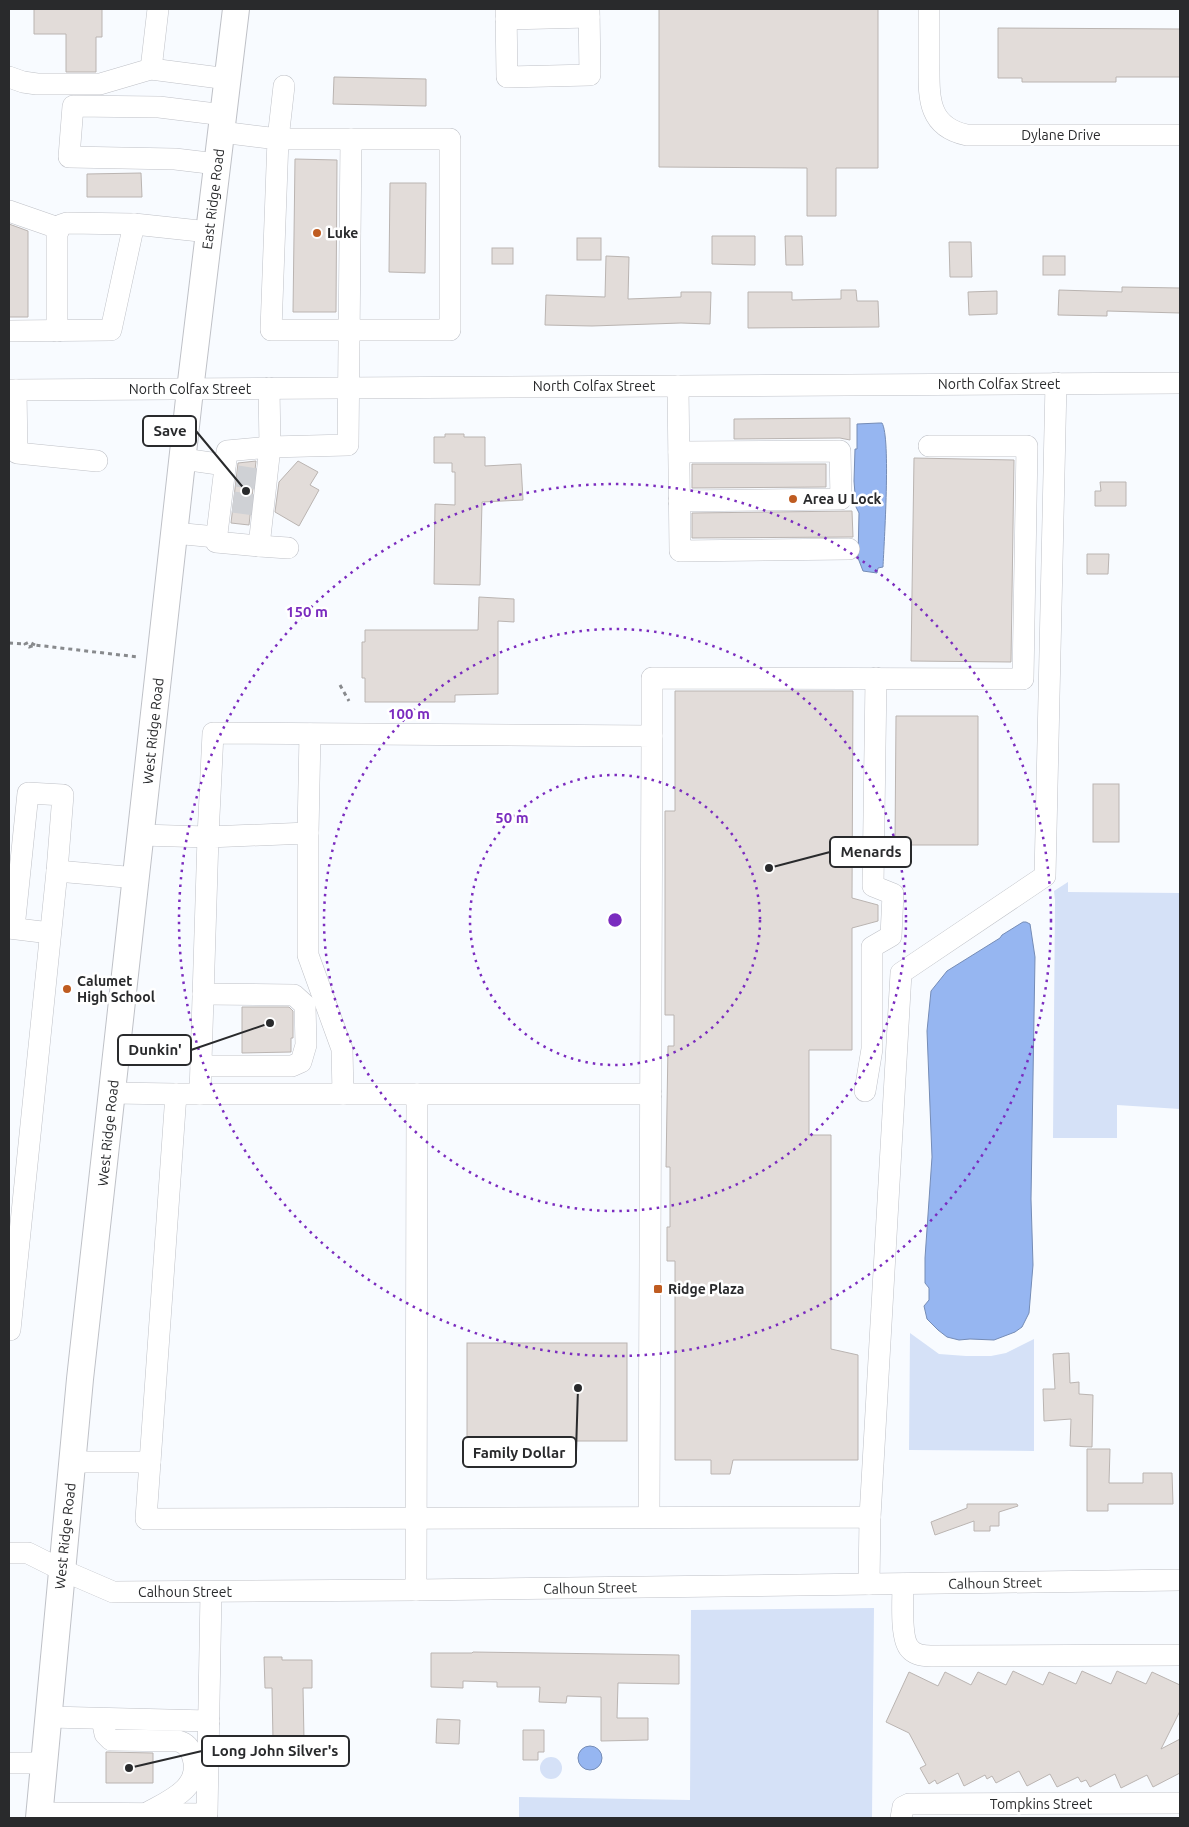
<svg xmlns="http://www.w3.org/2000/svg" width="1189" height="1827" font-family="Ubuntu,sans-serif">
	<rect width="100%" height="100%" fill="#f8fbff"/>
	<g fill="#d5e1f7">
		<polygon points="1068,882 1068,892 1180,893 1180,1109 1117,1105 1117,1138 1053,1138 1055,900 1054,891"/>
		<polygon points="910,1333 939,1354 966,1356 991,1356 1006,1353 1034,1339 1034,1451 909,1450"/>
		<polygon points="874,1608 872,1818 519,1818 519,1797 690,1800 691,1610"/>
		<circle cx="551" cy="1768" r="11"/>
	</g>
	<g fill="#96b6f1" stroke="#758cb6">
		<path d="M879,423H882C891,438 884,543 883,567L878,568L877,573L863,571L858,558L859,513L856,507L854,481L855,449H857V424Z"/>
		<polygon points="1023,922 1026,922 1030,924 1035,957 1031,1199 1033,1265 1029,1313 1022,1327 1015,1332 994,1340 970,1339 959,1340 947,1337 938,1330 927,1319 924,1306 929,1300 929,1288 925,1283 925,1258 932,1157 927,1031 931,991 947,971 1000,938 1002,935"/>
		<circle cx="590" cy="1758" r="12"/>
	</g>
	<g fill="#e2dcd9" stroke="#bab4b1">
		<polygon points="34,9 102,9 102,37 96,37 96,72 66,72 66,34 34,34"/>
		<polygon points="659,9 878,9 878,168 836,168 836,216 807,216 807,168 659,167"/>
		<polygon points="998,28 1180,29 1180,77 1116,77 1116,82 1022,82 1022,78 998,78"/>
		<polygon points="334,77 426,79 426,106 333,104"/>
		<polygon points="295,159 337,160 336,312 293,312"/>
		<polygon points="141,173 142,197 87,197 87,174"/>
		<polygon points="390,183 426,183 425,273 389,272"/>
		<polygon points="9,224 28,231 28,317 9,317"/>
		<polygon points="712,236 755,236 755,265 712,264"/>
		<polygon points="785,236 802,236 803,265 786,265"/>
		<rect x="577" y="238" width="24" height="22"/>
		<polygon points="949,242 971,242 972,277 950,277"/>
		<rect x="492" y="248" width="21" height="16"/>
		<polygon points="606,256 629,257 628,299 681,297 681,292 711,292 710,324 681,323 592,326 545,325 546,295 605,297"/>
		<rect x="1043" y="256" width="22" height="19"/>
		<polygon points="1122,287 1180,288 1180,313 1107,311 1107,316 1058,315 1059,290 1122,292"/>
		<polygon points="841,290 856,290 857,301 878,301 879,327 748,328 748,292 792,292 792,300 841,299"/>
		<polygon points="997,291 997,314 969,315 968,292"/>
		<polygon points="850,418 850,440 840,438 734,439 734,419"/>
		<polygon points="445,434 464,434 464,437 485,437 485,466 521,464 523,500 482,502 480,585 434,584 435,504 455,505 455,472 452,472 452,463 434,463 434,437 445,437"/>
		<polygon points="914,458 1014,460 1011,662 911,661"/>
		<polygon points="256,461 249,525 231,523 238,463"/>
		<polygon points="298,461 318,472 310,485 319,490 299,526 275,512 279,482"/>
		<polygon points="692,464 826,464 826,487 692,488"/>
		<polygon points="1100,482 1126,482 1126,506 1095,506 1095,491 1101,491"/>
		<polygon points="852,511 853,537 692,538 692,513"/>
		<polygon points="1087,554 1109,554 1108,574 1087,574"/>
		<polygon points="479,597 514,599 514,622 498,621 498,694 455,695 455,702 365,702 365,678 362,678 362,642 365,642 365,630 478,630"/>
		<polygon points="675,691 853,691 852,898 878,905 878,921 852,928 852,1050 809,1050 809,1135 831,1135 831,1349 858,1355 858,1460 733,1460 730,1474 711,1474 711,1460 675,1460 675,1261 667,1261 667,1227 670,1227 670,1167 666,1167 668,1046 674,1046 674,1015 665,1015 665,811 675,811"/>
		<polygon points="896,716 978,716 978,845 895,845"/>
		<rect x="1093" y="784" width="26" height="58"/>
		<polygon points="242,1007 289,1007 293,1011 293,1038 291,1038 291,1052 242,1053"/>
		<rect x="467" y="1343" width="160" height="98"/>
		<polygon points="1069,1353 1070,1383 1079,1382 1079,1394 1093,1395 1092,1447 1070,1446 1071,1419 1044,1421 1043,1389 1055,1389 1053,1354"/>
		<polygon points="1087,1449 1110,1449 1109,1483 1143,1483 1143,1473 1172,1473 1173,1504 1108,1504 1108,1511 1087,1511"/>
		<polygon points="967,1504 1017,1504 1018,1506 999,1512 999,1526 990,1526 990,1531 974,1531 974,1521 935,1535 931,1522 967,1508"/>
		<polygon points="473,1652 679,1655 679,1684 618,1683 617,1718 648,1718 648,1740 601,1741 601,1697 567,1696 566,1703 539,1702 540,1687 497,1687 497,1682 463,1681 463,1688 431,1687 431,1653 472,1653"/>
		<polygon points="264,1657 282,1657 282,1660 312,1660 312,1688 303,1688 304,1740 273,1740 272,1688 265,1688"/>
		<polygon points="1013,1671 1043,1685 1049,1672 1076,1684 1082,1671 1111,1684 1117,1671 1146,1684 1152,1672 1180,1685 1180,1711 1161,1749 1180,1739 1180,1773 1153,1787 1147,1775 1121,1788 1115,1774 1090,1787 1086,1780 1081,1782 1078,1777 1057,1787 1050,1774 1027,1786 1019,1771 996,1783 992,1776 987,1779 985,1775 964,1786 958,1773 937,1784 935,1780 929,1784 920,1768 926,1765 909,1733 886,1722 909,1672 938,1686 945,1672 971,1685 978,1672 1006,1685"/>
		<polygon points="437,1719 460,1720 459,1744 436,1743"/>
		<polygon points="523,1730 544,1730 544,1752 538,1752 538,1760 523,1760"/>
		<polygon points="106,1752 153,1753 153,1783 106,1783"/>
	</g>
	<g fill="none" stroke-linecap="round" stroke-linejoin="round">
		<g stroke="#cfd1d5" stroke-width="21" stroke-dasharray="21 11" stroke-linecap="butt">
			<polyline points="237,476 257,479"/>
			<polyline points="233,502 255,505"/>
		</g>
		<defs>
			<g id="minor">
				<polyline points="506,9 507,77 590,75 589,9"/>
				<path d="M929,9C929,27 929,45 929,64C929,96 927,127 967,135H1180"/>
				<polyline points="506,19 589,17"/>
				<polyline points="151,69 158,9"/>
				<polyline points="9,77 23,82 37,84 100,84 151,69 228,79"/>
				<polyline points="221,132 278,139 450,139 450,330 271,330 278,139 284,86"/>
				<polyline points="217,164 175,159 69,157 73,106 159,107 224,115"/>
				<polyline points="9,211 58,228"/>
				<polyline points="9,331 111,330 134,224"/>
				<polyline points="57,331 57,234 61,225 67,223 134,224 209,232"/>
				<polyline points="678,386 680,551 849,549"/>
				<polyline points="269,388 270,447 348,445 351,139"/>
				<polyline points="9,390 1180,383"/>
				<polyline points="16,390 17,453 97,461"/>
				<polygon points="270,447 259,546 216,542 227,451"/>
				<polyline points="679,452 840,451 841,499 679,501"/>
				<polyline points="183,459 225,465"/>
				<polyline points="174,533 216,537"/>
				<polyline points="259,546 288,548"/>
				<polyline points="652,736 652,678 1023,679 1027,446 929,446"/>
				<polyline points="308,833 310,734"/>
				<polyline points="141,835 208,837 213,733 652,736 649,1517"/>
				<polyline points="9,928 50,933"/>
				<polyline points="14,928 28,793 63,795 57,871"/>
				<polyline points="201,1066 292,1066 301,1062 306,1045 305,1005 294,995 203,994"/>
				<polyline points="865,1091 872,1049 872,947 891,936 893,894 873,886 876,678"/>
				<polyline points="113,1093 176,1094 651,1094"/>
				<polyline points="176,1094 146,1519 870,1517 869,1584"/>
				<polyline points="200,1094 208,837 308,833 308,955 342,1049 343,1094"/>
				<polyline points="9,1330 10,1330 57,871 137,878"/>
				<polyline points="73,1462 150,1462"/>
				<polyline points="870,1517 901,973 1045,876 1056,383"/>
				<polyline points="9,1553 28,1553 62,1570 113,1592 416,1590 1180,1580"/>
				<path d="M903,1584C903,1599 900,1639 910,1649C915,1655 924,1656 931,1656L1180,1655"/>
				<polyline points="416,1590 417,1094"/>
				<polyline points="49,1717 209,1721"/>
				<path d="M102,1719L105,1734L111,1740L178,1741C186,1743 191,1749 193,1758C202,1788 168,1801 147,1813"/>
				<polyline points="9,1763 44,1763"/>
				<polyline points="39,1813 207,1814 211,1592"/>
				<polyline points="901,1818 903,1807 909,1804 1180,1803"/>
			</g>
			<polyline id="major" points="39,1818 80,1379 190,390 236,9"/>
		</defs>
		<use href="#minor" stroke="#bfc1c7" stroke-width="22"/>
		<use href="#major" stroke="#bfc1c7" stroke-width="28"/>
		<g stroke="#888a8d" stroke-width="3" stroke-dasharray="4 4" stroke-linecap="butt">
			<polyline points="9,643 25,644"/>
			<polyline points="35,645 29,642 25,644 29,647 35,645 138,657"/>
			<polyline points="340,685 349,701"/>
		</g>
		<use href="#minor" stroke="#fff" stroke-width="21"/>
		<use href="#major" stroke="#fff" stroke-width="26"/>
	</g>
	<g fill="none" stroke="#7b2cbf" stroke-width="2.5" stroke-dasharray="2.5 5">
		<circle cx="615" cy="920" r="145"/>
		<circle cx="615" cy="920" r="291"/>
		<circle cx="615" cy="920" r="436"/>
	</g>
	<g fill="#bf5c21" stroke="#fff" stroke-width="2">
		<circle cx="317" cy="233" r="5"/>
		<circle cx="793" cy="499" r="5"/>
		<circle cx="67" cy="989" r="5"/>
		<rect x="653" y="1284" width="10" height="10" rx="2.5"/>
	</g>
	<g text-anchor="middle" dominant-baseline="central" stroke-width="5" stroke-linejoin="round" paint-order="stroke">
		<g font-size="14" fill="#292a2c" stroke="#fff">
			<text x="1061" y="135">Dylane Drive</text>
			<text transform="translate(213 199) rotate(-83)">East Ridge Road</text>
			<text x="999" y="384">North Colfax Street</text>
			<text x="594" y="386">North Colfax Street</text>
			<text x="190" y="389">North Colfax Street</text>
			<text transform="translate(153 731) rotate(-84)">West Ridge Road</text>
			<text transform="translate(108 1133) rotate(-84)">West Ridge Road</text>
			<text transform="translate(65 1536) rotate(-84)">West Ridge Road</text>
			<text transform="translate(995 1583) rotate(-1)">Calhoun Street</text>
			<text transform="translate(590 1588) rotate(-1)">Calhoun Street</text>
			<text x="185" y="1592">Calhoun Street</text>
			<text x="1041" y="1804">Tompkins Street</text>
		</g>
		<g font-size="14" font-weight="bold" fill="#292a2c" stroke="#fff" text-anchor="start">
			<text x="327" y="233">Luke</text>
			<text x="803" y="499">Area U Lock</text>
			<text x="77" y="981">Calumet<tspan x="77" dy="16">High School</tspan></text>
			<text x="668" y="1289">Ridge Plaza</text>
		</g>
	</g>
	<circle cx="615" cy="920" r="8" fill="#7b2cbf" stroke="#fff" stroke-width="2.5"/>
	<g font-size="15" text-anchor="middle" font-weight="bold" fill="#7b2cbf" stroke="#fff" stroke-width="5" stroke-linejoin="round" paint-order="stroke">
		<text x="307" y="617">150 m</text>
		<text x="409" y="719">100 m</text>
		<text x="512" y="823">50 m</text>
	</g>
	<path fill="none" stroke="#292a2c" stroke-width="2" d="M246 491L196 431M769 868L830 852M270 1023L191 1050M578 1388L576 1452M129 1768L202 1751"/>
	<g fill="#292a2c" stroke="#fff" stroke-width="2">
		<circle cx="246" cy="491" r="5"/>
		<circle cx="769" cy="868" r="5"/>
		<circle cx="270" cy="1023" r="5"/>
		<circle cx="578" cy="1388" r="5"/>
		<circle cx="129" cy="1768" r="5"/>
	</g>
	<g fill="#fff" stroke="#292a2c" stroke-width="2">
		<rect x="143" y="416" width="53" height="30" rx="5"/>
		<rect x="830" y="837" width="81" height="30" rx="5"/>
		<rect x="118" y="1035" width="73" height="30" rx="5"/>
		<rect x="463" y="1437" width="113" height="30" rx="5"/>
		<rect x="202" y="1736" width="147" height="30" rx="5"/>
	</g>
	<g font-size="15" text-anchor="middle" font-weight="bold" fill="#292a2c">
		<text x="170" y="436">Save</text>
		<text x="871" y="857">Menards</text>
		<text x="155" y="1055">Dunkin'</text>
		<text x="519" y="1458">Family Dollar</text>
		<text x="275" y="1756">Long John Silver's</text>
	</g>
	<rect width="1189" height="1827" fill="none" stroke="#292a2c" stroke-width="20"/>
</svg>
